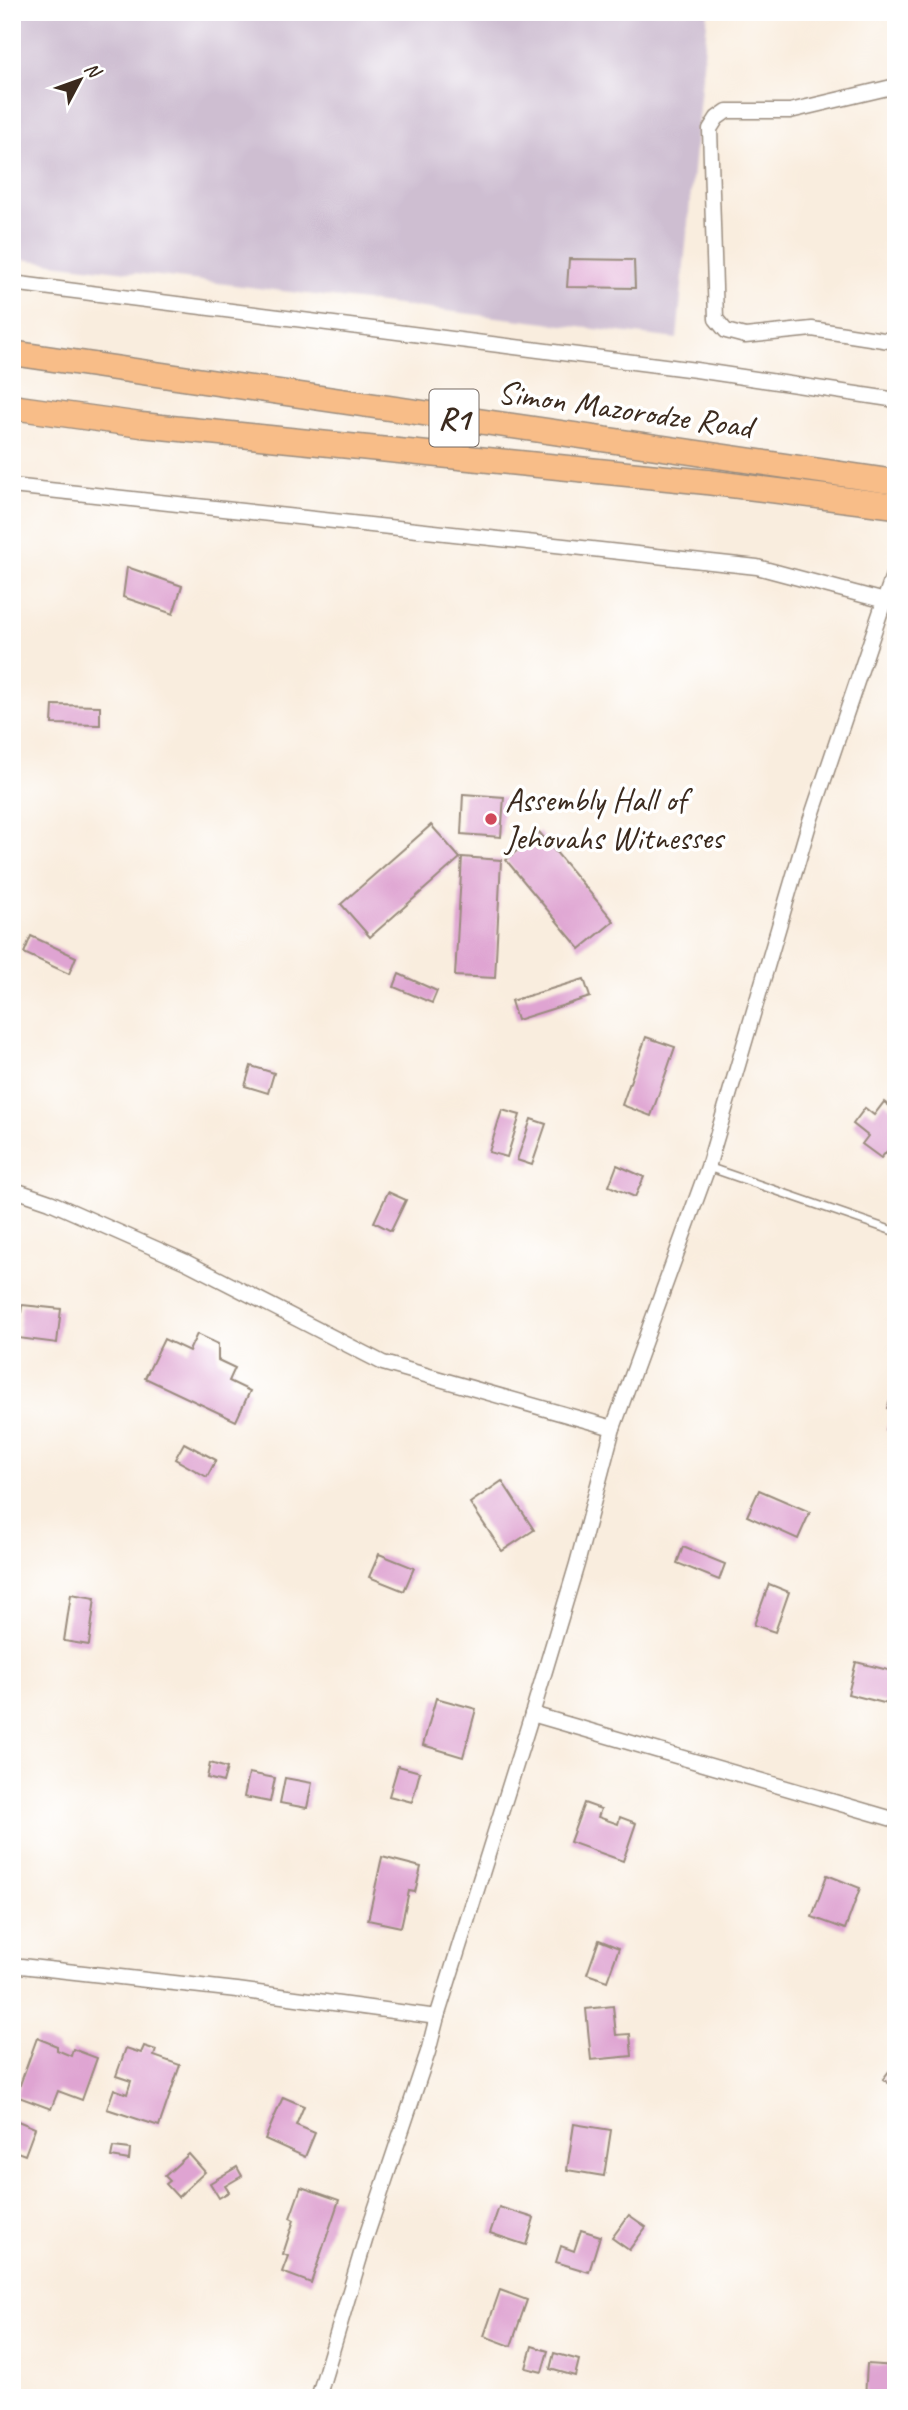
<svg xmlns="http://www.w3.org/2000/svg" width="908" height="2410" font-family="Caveat,sans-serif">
	<rect width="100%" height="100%" fill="#fff"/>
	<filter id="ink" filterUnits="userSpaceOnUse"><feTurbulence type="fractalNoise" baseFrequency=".0143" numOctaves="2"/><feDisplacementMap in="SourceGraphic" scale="14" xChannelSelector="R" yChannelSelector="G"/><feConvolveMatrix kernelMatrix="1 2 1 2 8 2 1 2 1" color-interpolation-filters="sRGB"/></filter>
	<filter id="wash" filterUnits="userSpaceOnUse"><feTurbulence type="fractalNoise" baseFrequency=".00686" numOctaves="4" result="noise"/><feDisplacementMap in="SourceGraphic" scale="28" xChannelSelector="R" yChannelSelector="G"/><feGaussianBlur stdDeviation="1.57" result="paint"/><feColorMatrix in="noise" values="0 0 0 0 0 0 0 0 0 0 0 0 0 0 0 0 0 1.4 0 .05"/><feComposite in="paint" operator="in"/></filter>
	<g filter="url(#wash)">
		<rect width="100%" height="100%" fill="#f9edde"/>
		<polygon fill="#cebed1" points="12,12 708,12 677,339 12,258"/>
		<g id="blocks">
			<g fill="#dfa4d2">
				<polygon points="569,259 634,260 635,288 567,287"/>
				<polygon points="127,567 182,586 173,614 123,597"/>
				<polygon points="53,705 100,706 100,725 52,724"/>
				<polygon points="463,794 504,797 501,837 461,834"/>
				<polygon points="431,825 460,858 370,937 341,904"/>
				<polygon points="539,832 614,921 580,949 506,860"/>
				<polygon points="462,857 501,860 495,978 455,976"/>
				<polygon points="31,936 76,957 69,974 24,953"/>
				<polygon points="399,974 437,991 432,1003 394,987"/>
				<polygon points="584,979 590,997 517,1020 511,1001"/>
				<polygon points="646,1037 675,1047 651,1116 622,1105"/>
				<polygon points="251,1066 274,1073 268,1093 245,1086"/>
				<polygon points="884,1102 896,1111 896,1141 881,1158 862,1144 868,1136 853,1124 865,1108 874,1115"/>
				<polygon points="502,1110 520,1115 507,1157 489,1152"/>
				<polygon points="531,1119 546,1124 532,1165 517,1160"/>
				<polygon points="617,1165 644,1177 635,1197 609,1186"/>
				<polygon points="388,1192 406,1200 391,1231 374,1222"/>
				<polygon points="22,1305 61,1309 57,1343 18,1338"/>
				<polygon points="197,1334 218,1344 218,1360 235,1368 229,1381 250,1391 236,1421 145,1378 164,1339 189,1351"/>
				<polygon points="896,1387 896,1435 886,1430 893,1411 887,1408"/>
				<polygon points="184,1443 216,1460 207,1477 175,1459"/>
				<polygon points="502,1481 534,1530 502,1551 470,1503"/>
				<polygon points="759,1490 810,1512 798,1539 747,1516"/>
				<polygon points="683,1547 725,1564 719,1580 677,1563"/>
				<polygon points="379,1554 414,1568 404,1591 369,1577"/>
				<polygon points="769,1584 789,1592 775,1632 754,1625"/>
				<polygon points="71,1594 95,1598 89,1645 64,1641"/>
				<polygon points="856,1662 896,1672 896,1690 892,1705 848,1694"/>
				<polygon points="436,1698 476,1709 463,1757 423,1745"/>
				<polygon points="210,1763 227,1768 223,1782 207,1778"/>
				<polygon points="398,1766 420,1772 412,1802 389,1796"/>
				<polygon points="249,1773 275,1778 270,1802 244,1797"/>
				<polygon points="285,1778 312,1783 307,1808 280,1803"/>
				<polygon points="584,1803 601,1809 598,1817 618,1824 620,1817 636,1823 623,1861 570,1842"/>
				<polygon points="382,1857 421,1867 415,1892 409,1891 401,1927 368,1920"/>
				<polygon points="827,1875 860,1888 845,1929 812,1917"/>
				<polygon points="599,1940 619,1948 607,1981 587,1974"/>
				<polygon points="613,2006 616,2035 630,2034 632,2056 591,2060 586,2009"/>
				<polygon points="37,2038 57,2046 57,2050 71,2056 73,2049 97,2058 82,2100 58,2091 51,2109 16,2096"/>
				<polygon points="144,2046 156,2050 154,2056 180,2065 159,2126 107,2109 114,2089 127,2094 131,2081 116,2076 126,2048 141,2053"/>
				<polygon points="896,2062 896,2089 883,2079"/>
				<polygon points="283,2097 304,2106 296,2125 315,2133 305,2157 265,2139"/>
				<polygon points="13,2119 35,2128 25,2155 12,2150"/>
				<polygon points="574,2124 611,2130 604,2176 567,2170"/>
				<polygon points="113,2147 130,2149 129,2160 111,2157"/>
				<polygon points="189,2154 205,2172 178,2197 166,2184 170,2181 165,2176"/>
				<polygon points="237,2167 242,2176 225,2186 229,2192 219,2198 210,2183"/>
				<polygon points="301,2187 339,2200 311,2283 282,2272 288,2256 283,2254 294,2220 290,2218"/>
				<polygon points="499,2207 534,2218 526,2245 490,2233"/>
				<polygon points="629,2215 646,2227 629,2250 612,2238"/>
				<polygon points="581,2230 600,2236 589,2272 556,2262 561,2246 574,2251"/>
				<polygon points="500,2290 527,2300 511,2346 484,2336"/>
				<polygon points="532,2346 548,2351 542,2372 526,2368"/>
				<polygon points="554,2353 579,2360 575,2376 550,2369"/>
				<polygon points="867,2364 896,2366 895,2398 865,2398"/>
			</g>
		</g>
	</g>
	<g filter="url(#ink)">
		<use href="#blocks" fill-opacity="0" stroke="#9a8c7e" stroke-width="2"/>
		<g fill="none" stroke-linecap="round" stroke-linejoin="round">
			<defs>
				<g id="service">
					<polyline points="885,601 896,605"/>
					<polyline points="708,1167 896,1232"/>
				</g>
				<g id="minor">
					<polyline points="896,86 790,111 727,111 717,118 710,129 716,319 726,331 745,336 812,329 896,342"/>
					<polyline points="12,283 696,370 890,399 896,402"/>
					<polyline points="12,486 757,567 885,601"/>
					<polyline points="12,1189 50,1202 186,1262 383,1363 613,1428"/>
					<polyline points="532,1714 896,1820"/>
					<polyline points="12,1965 237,1990 437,2017 532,1714 577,1564 613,1428 708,1167 809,824 896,566"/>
					<polyline points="318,2398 366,2237 428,2052 437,2017"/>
				</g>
				<g id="trunk">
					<polyline points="12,353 896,482"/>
					<polyline points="12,407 141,425 707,482 896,506"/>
				</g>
			</defs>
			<use href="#service" stroke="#9a8c7e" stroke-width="10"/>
			<use href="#minor" stroke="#9a8c7e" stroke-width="17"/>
			<use href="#trunk" stroke="#9a8c7e" stroke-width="27"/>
			<use href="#service" stroke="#fff" stroke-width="7"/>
			<use href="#minor" stroke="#fff" stroke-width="14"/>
			<use href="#trunk" stroke="#f8bd88" stroke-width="24"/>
		</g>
	</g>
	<circle fill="#d1495b" stroke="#fff" stroke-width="2.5" cx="491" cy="819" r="7"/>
	<g text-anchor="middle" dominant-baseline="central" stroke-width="7" stroke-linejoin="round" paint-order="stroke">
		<rect fill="#fff" stroke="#766a62" stroke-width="2" x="429.5" y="389.5" width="49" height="57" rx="5"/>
		<g font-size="32" font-weight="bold" fill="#3b2a1e">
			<text x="454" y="418">R1</text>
		</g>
		<g font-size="33" fill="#3b2a1e" stroke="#fff">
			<text transform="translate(625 409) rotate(8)">Simon Mazorodze Road</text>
		</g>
		<g font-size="33" fill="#3b2a1e" stroke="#fff" text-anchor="start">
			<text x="505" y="800">Assembly Hall of<tspan x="505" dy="38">Jehovahs Witnesses</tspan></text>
		</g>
	</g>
	<rect width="908" height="2410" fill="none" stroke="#fff" stroke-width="42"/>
	<g transform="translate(80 80) rotate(49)" stroke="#ffffff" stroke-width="5" paint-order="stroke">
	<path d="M0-5L12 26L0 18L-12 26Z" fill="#3b2a1e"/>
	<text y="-10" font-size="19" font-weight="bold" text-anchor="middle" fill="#3b2a1e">N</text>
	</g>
</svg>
